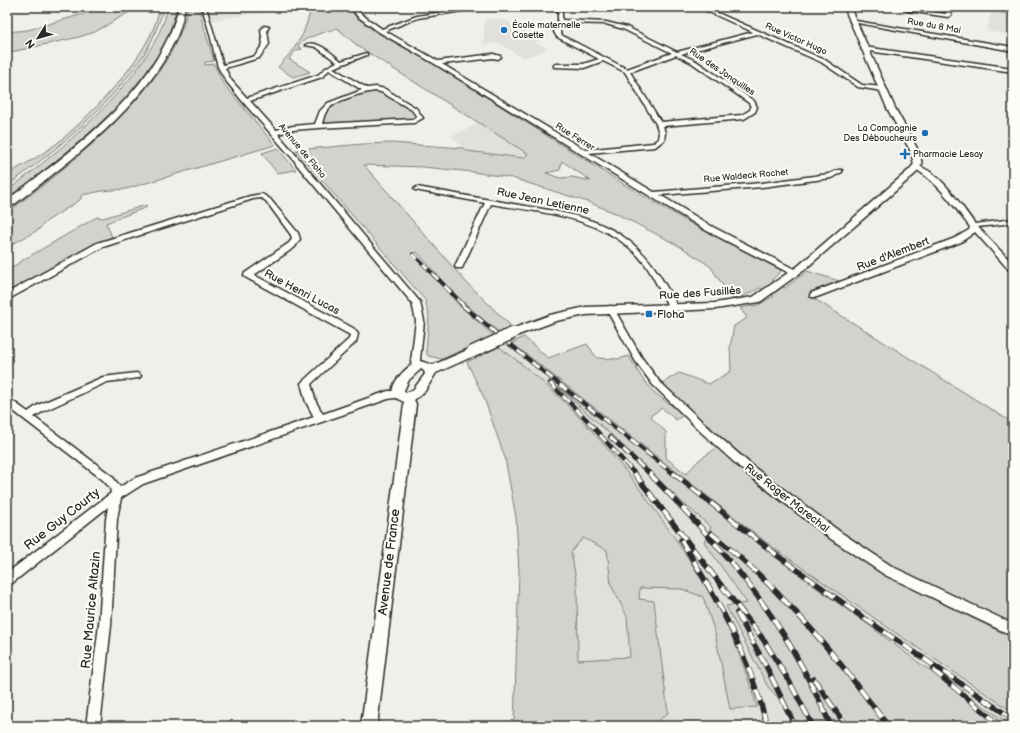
<svg xmlns="http://www.w3.org/2000/svg" width="1020" height="733" font-family="'Balsamiq Sans',sans-serif">
	<rect width="100%" height="100%" fill="#f0efeb"/>
	<filter id="ink" filterUnits="userSpaceOnUse"><feTurbulence type="fractalNoise" baseFrequency=".025" numOctaves="2"/><feDisplacementMap in="SourceGraphic" scale="8" xChannelSelector="R" yChannelSelector="G"/><feConvolveMatrix kernelMatrix="1 2 1 2 8 2 1 2 1" color-interpolation-filters="sRGB"/></filter>
	<g filter="url(#ink)">
		<g fill="#e1e0dc">
			<polygon points="198,7 296,7 202,22"/>
			<polygon points="991,12 1013,14 1013,36 987,31"/>
			<polygon points="492,19 504,20 541,40 535,42 548,49 523,58 499,43 483,45 485,20"/>
			<polygon points="480,123 528,154 525,158 467,151 451,136"/>
			<polygon points="364,165 466,282 524,337 686,474 1013,712 1013,726 514,726 519,572 516,517 505,458 484,398 462,350 425,300 312,169"/>
		</g>
		<g fill="#d3d2cf" stroke="#7f7e7d" fill-rule="evenodd">
			<polygon points="107,7 138,7 95,32 79,37 7,53 7,32 28,30"/>
			<path d="M159,7H164L163,11C158,25 153,40 145,53C110,106 58,149 7,186V174C26,164 45,153 61,140C93,113 156,49 159,7Z"/>
			<path d="M168,7H176C166,80 62,157 7,200V191C62,149 152,77 168,7Z"/>
			<path d="M188,7H198L214,61L205,62V65L214,64L223,83L275,145L126,189L102,191L82,195L80,200L47,221L38,230L7,247V213C69,165 173,88 188,7Z"/>
			<path d="M312,7H349L355,16L374,31L437,66L628,187L697,227L779,269L781,271L772,280L785,288L807,271L839,281L813,291L810,296L1013,423V625C958,599 900,575 849,540C782,494 720,439 660,384L679,373L709,384L731,371L730,347L734,326L747,318L740,308L758,305L774,296L760,288L744,296L732,299L710,266L681,247L662,237L615,213L588,202L512,178L473,172L423,167L364,165L466,282L512,327L499,333L453,293L417,252L412,254L459,305L494,336L442,359L428,356L426,351L429,316L425,300L296,150L363,144L391,143L463,148L467,151L524,158L528,154L359,47L337,28C327,32 303,37 298,46L302,49L295,51L289,59L310,72L293,77L278,67L293,50L303,34ZM562,161L591,181L572,177L560,178L546,173L560,170Z"/>
			<polygon points="970,7 1013,7 1013,14 971,9"/>
			<polygon points="376,89 414,109 420,118 414,121 318,126 325,107 366,90"/>
			<polygon points="278,148 280,151 296,170 277,173 262,153"/>
			<polygon points="146,205 147,207 106,223 112,237 89,247 7,293 7,271 23,260 97,217 103,218"/>
			<polygon points="524,337 548,358 587,344 597,358 618,359 629,356 642,378 655,393 684,415 676,420 662,408 650,416 666,432 666,458 686,474 699,460 718,447 747,474 776,497 850,552 888,577 1013,638 1013,712 893,631 771,546 512,343"/>
			<path d="M499,347C570,397 627,468 676,540C695,568 713,597 728,628C740,654 749,681 757,707L730,709L715,633L703,597L682,589L640,588L639,599L654,601L668,713L655,723L623,726H514L519,572L516,517L505,458L484,398L467,362ZM583,538L607,550L611,585L627,616L630,657L578,660L577,585L571,552Z"/>
			<polygon points="558,387 610,426 814,586 866,623 919,663 1013,726 792,726 781,701 768,687 726,606 747,603 704,542 711,527 683,503 619,442"/>
		</g>
		<g fill="none" stroke-linecap="round" stroke-linejoin="round">
			<defs>
				<g id="minor">
					<path d="M202,7H206L223,65L255,56L263,44L261,30L264,26L269,27L267,30L269,44L259,58L225,68L231,80L247,98L318,75L327,67L337,62L316,47L305,45C317,39 332,54 341,61L367,53V55L333,68L367,88L376,87L385,89L416,108L423,118L414,123L318,128L293,130L278,134L420,302L424,321L419,369H413L411,362L416,321L412,303L297,165L294,160L243,102L226,81L218,67L215,56L210,34ZM329,70L362,90L328,103L320,111L315,124L293,126L276,130L250,101L322,77ZM376,91L381,92L412,110L417,117L413,119L322,124C323,120 324,115 326,112C332,101 364,92 376,91Z"/>
					<path d="M351,7H355L361,14L382,29L417,16L475,7H487L418,18L385,31L438,61L493,54L500,56L501,57L498,59L493,58L442,64L585,150L653,143L658,139L659,133L656,124L625,72L603,61L584,68L554,67V65L556,64H583L599,59L557,37L554,32L558,21V10L527,8L525,7H565L562,10V20L606,22L627,27L677,52L753,32L698,7H704L825,60L862,85L882,87L885,89L882,91L858,87L821,62L757,34L681,54L696,61L754,101L757,107L755,112L744,119L663,126L665,133L664,140L655,147L589,153L654,192L762,183L829,174L838,170H842V172L831,178L762,187L660,195L713,227L798,271L799,273L798,275L795,276L707,231L581,154L435,64L379,32L357,16ZM562,23L606,24L623,29L672,53L627,69L561,35L560,32ZM676,55L692,63L749,103L751,107L750,110L742,115L661,122L630,72Z"/>
					<polygon points="900,7 946,14 945,7 949,7 951,15 948,17 908,11"/>
					<polygon points="850,20 1013,47 1013,51 852,22 850,22"/>
					<polygon points="864,47 1013,68 1013,72 862,50 861,49"/>
					<path d="M916,165C942,173 959,203 975,224L1013,219V223L978,227L1013,264V272L1010,271L975,232L961,242L817,297H811L810,295L811,293L955,238L969,230L970,227C953,205 939,183 914,168L913,167Z"/>
					<path d="M417,187C451,193 485,199 519,205C581,215 629,222 663,281C668,290 674,298 677,308L673,311L670,310C662,295 655,279 645,264C609,217 545,213 491,204L463,266L462,268H456L455,266L485,203L415,190L414,189Z"/>
					<polygon points="262,194 270,199 298,233 300,239 295,247 254,275 353,328 358,334 356,342 311,384 316,402 323,414 388,391 401,391 403,394 401,397 388,399 143,484 121,498 117,519 111,625 100,726 86,726 99,625 106,519 108,507 11,584 7,585 7,573 111,493 110,488 103,480 7,406 7,397 28,412 38,405 103,377 136,373 139,374 141,376 139,378 107,382 44,411 34,417 112,476 120,487 135,478 314,417 306,402 301,383 349,339 350,335 245,277 244,275 245,273 289,243 292,239 291,235 266,201 261,198 253,199 103,247 7,300 7,293 97,243 250,196"/>
					<polygon points="610,306 613,307 642,358 659,381 708,427 755,468 839,531 893,567 1013,624 1013,636 885,575 831,539 747,474 702,433 653,385 636,362 606,309"/>
				</g>
				<g id="tertiary">
					<polygon points="844,7 850,7 895,108 919,152 922,164 915,174 804,270 760,302 715,309 586,315 556,321 513,337 509,336 508,333 509,330 550,315 586,307 715,303 753,297 798,266 909,170 914,164 911,152 887,108"/>
					<path d="M472,348L476,349L477,352L476,355L436,373L425,391L414,400L416,404L377,726H361L404,404V402L394,397C387,384 409,364 420,361L433,365ZM421,369L424,371L425,374L413,390L405,393L404,390L409,380Z"/>
				</g>
				<path id="secondary" d="M179,7H185C183,16 181,27 177,36C145,107 70,161 11,207L7,208V200C65,156 138,104 169,36C173,27 176,17 179,7Z"/>
			</defs>
			<use href="#minor" stroke="#2b2b2b" stroke-width="3"/>
			<use href="#tertiary" stroke="#2b2b2b" stroke-width="3"/>
			<use href="#secondary" stroke="#2b2b2b" stroke-width="3"/>
			<use href="#minor" fill="#fdfcf7" fill-rule="evenodd"/>
			<use href="#tertiary" fill="#fdfcf7" fill-rule="evenodd"/>
			<use href="#secondary" fill="#fdfcf7" fill-rule="evenodd"/>
			<defs>
				<polyline id="rail-far2" points="413,254 433,274"/>
				<g id="rail-far1">
					<polyline points="432,273 466,308"/>
					<polyline points="462,305 540,369 674,474"/>
					<polyline points="550,383 587,420 635,474"/>
					<polyline points="610,437 650,474"/>
				</g>
				<g id="rail">
					<polyline points="634,473 763,639 789,681 813,726"/>
					<path d="M649,473C701,526 753,582 791,647C806,673 819,699 831,726"/>
					<polyline points="673,473 778,556 861,616 1013,719"/>
					<path d="M711,533C736,554 761,575 783,599C822,638 855,682 888,726"/>
					<path d="M681,540C718,600 750,657 767,726"/>
					<polyline points="737,613 768,670 795,726"/>
					<polyline points="933,670 1001,726"/>
					<polyline points="814,679 846,726"/>
				</g>
			</defs>
			<use href="#rail-far2" stroke="#2b2b2b" stroke-width="3.5"/>
			<use href="#rail-far1" stroke="#2b2b2b" stroke-width="4.5"/>
			<use href="#rail" stroke="#2b2b2b" stroke-width="5.5"/>
			<use href="#rail-far2" stroke="#fdfcf7" stroke-width="2.5" stroke-dasharray="7" stroke-linecap="butt"/>
			<use href="#rail-far1" stroke="#fdfcf7" stroke-width="3" stroke-dasharray="9" stroke-linecap="butt"/>
			<use href="#rail" stroke="#fdfcf7" stroke-width="4" stroke-dasharray="12" stroke-linecap="butt"/>
			<defs>
				<polyline id="tertiary-bridge" points="472,352 513,333"/>
			</defs>
			<use href="#tertiary-bridge" stroke="#2b2b2b" stroke-width="14" stroke-linecap="butt"/>
			<use href="#tertiary-bridge" stroke="#fdfcf7" stroke-width="11"/>
		</g>
	</g>
	<g fill="#1f6fb2" stroke="#fdfcf7" stroke-width="1.5">
		<circle cx="504" cy="30" r="4"/>
		<circle cx="925" cy="133" r="4"/>
		<path d="M903 148h4v4h4v4h-4v4h-4v-4h-4v-4h4z"/>
		<rect x="645" y="310" width="8" height="8" rx="2"/>
	</g>
	<g text-anchor="middle" dominant-baseline="central" stroke-width="4" stroke-linejoin="round" paint-order="stroke">
		<g font-size="9" fill="#2b2b2b" stroke="#fdfcf7" text-anchor="start">
			<text x="512" y="25">École maternelle<tspan x="512" dy="10">Cosette</tspan></text>
			<text x="917" y="128" text-anchor="end">La Compagnie<tspan x="917" dy="10">Des Déboucheurs</tspan></text>
			<text x="913" y="154">Pharmacie Lesay</text>
		</g>
		<g font-size="9" fill="#2b2b2b" stroke="#fdfcf7">
			<text transform="translate(934 26) rotate(10)">Rue du 8 Mai</text>
			<text transform="translate(796 39) rotate(24)">Rue Victor Hugo</text>
			<text transform="translate(722 72) rotate(34)">Rue des Jonquilles</text>
			<text transform="translate(575 137) rotate(32)">Rue Ferrer</text>
			<text transform="translate(302 151) rotate(50)">Avenue de Floha</text>
			<text transform="translate(746 176) rotate(-5)">Rue Waldeck Rochet</text>
		</g>
		<g font-size="11" fill="#2b2b2b" stroke="#fdfcf7">
			<text transform="translate(543 201) rotate(12)">Rue Jean Letienne</text>
			<text transform="translate(893 254) rotate(-21)">Rue d'Alembert</text>
			<text transform="translate(302 292) rotate(28)">Rue Henri Lucas</text>
			<text transform="translate(700 293) rotate(-4)">Rue des Fusillés</text>
			<text transform="translate(787 498) rotate(38)">Rue Roger Marechal</text>
		</g>
		<g font-size="11" fill="#2b2b2b" stroke="#fdfcf7" text-anchor="start">
			<text x="657" y="314">Floha</text>
		</g>
		<g font-size="13" fill="#2b2b2b" stroke="#fdfcf7">
			<text transform="translate(62 519) rotate(-38)">Rue Guy Courty</text>
			<text transform="translate(389 562) rotate(-83)">Avenue de France</text>
			<text transform="translate(91 610) rotate(-85)">Rue Maurice Altazin</text>
		</g>
	</g>
	<rect width="1020" height="733" fill="none" stroke="#fdfcf7" stroke-width="24"/>
	<rect x="12" y="12" width="996" height="709" fill="none" stroke="#2b2b2b" stroke-width="1.5" filter="url(#ink)"/>
	<g transform="translate(38 38) rotate(233)" stroke="#fdfcf7" stroke-width="3" paint-order="stroke">
	<path d="M0-3L7 15L0 10L-7 15Z" fill="#2b2b2b"/>
	<text y="-6" font-size="11" font-weight="bold" text-anchor="middle" fill="#2b2b2b">N</text>
	</g>
</svg>
